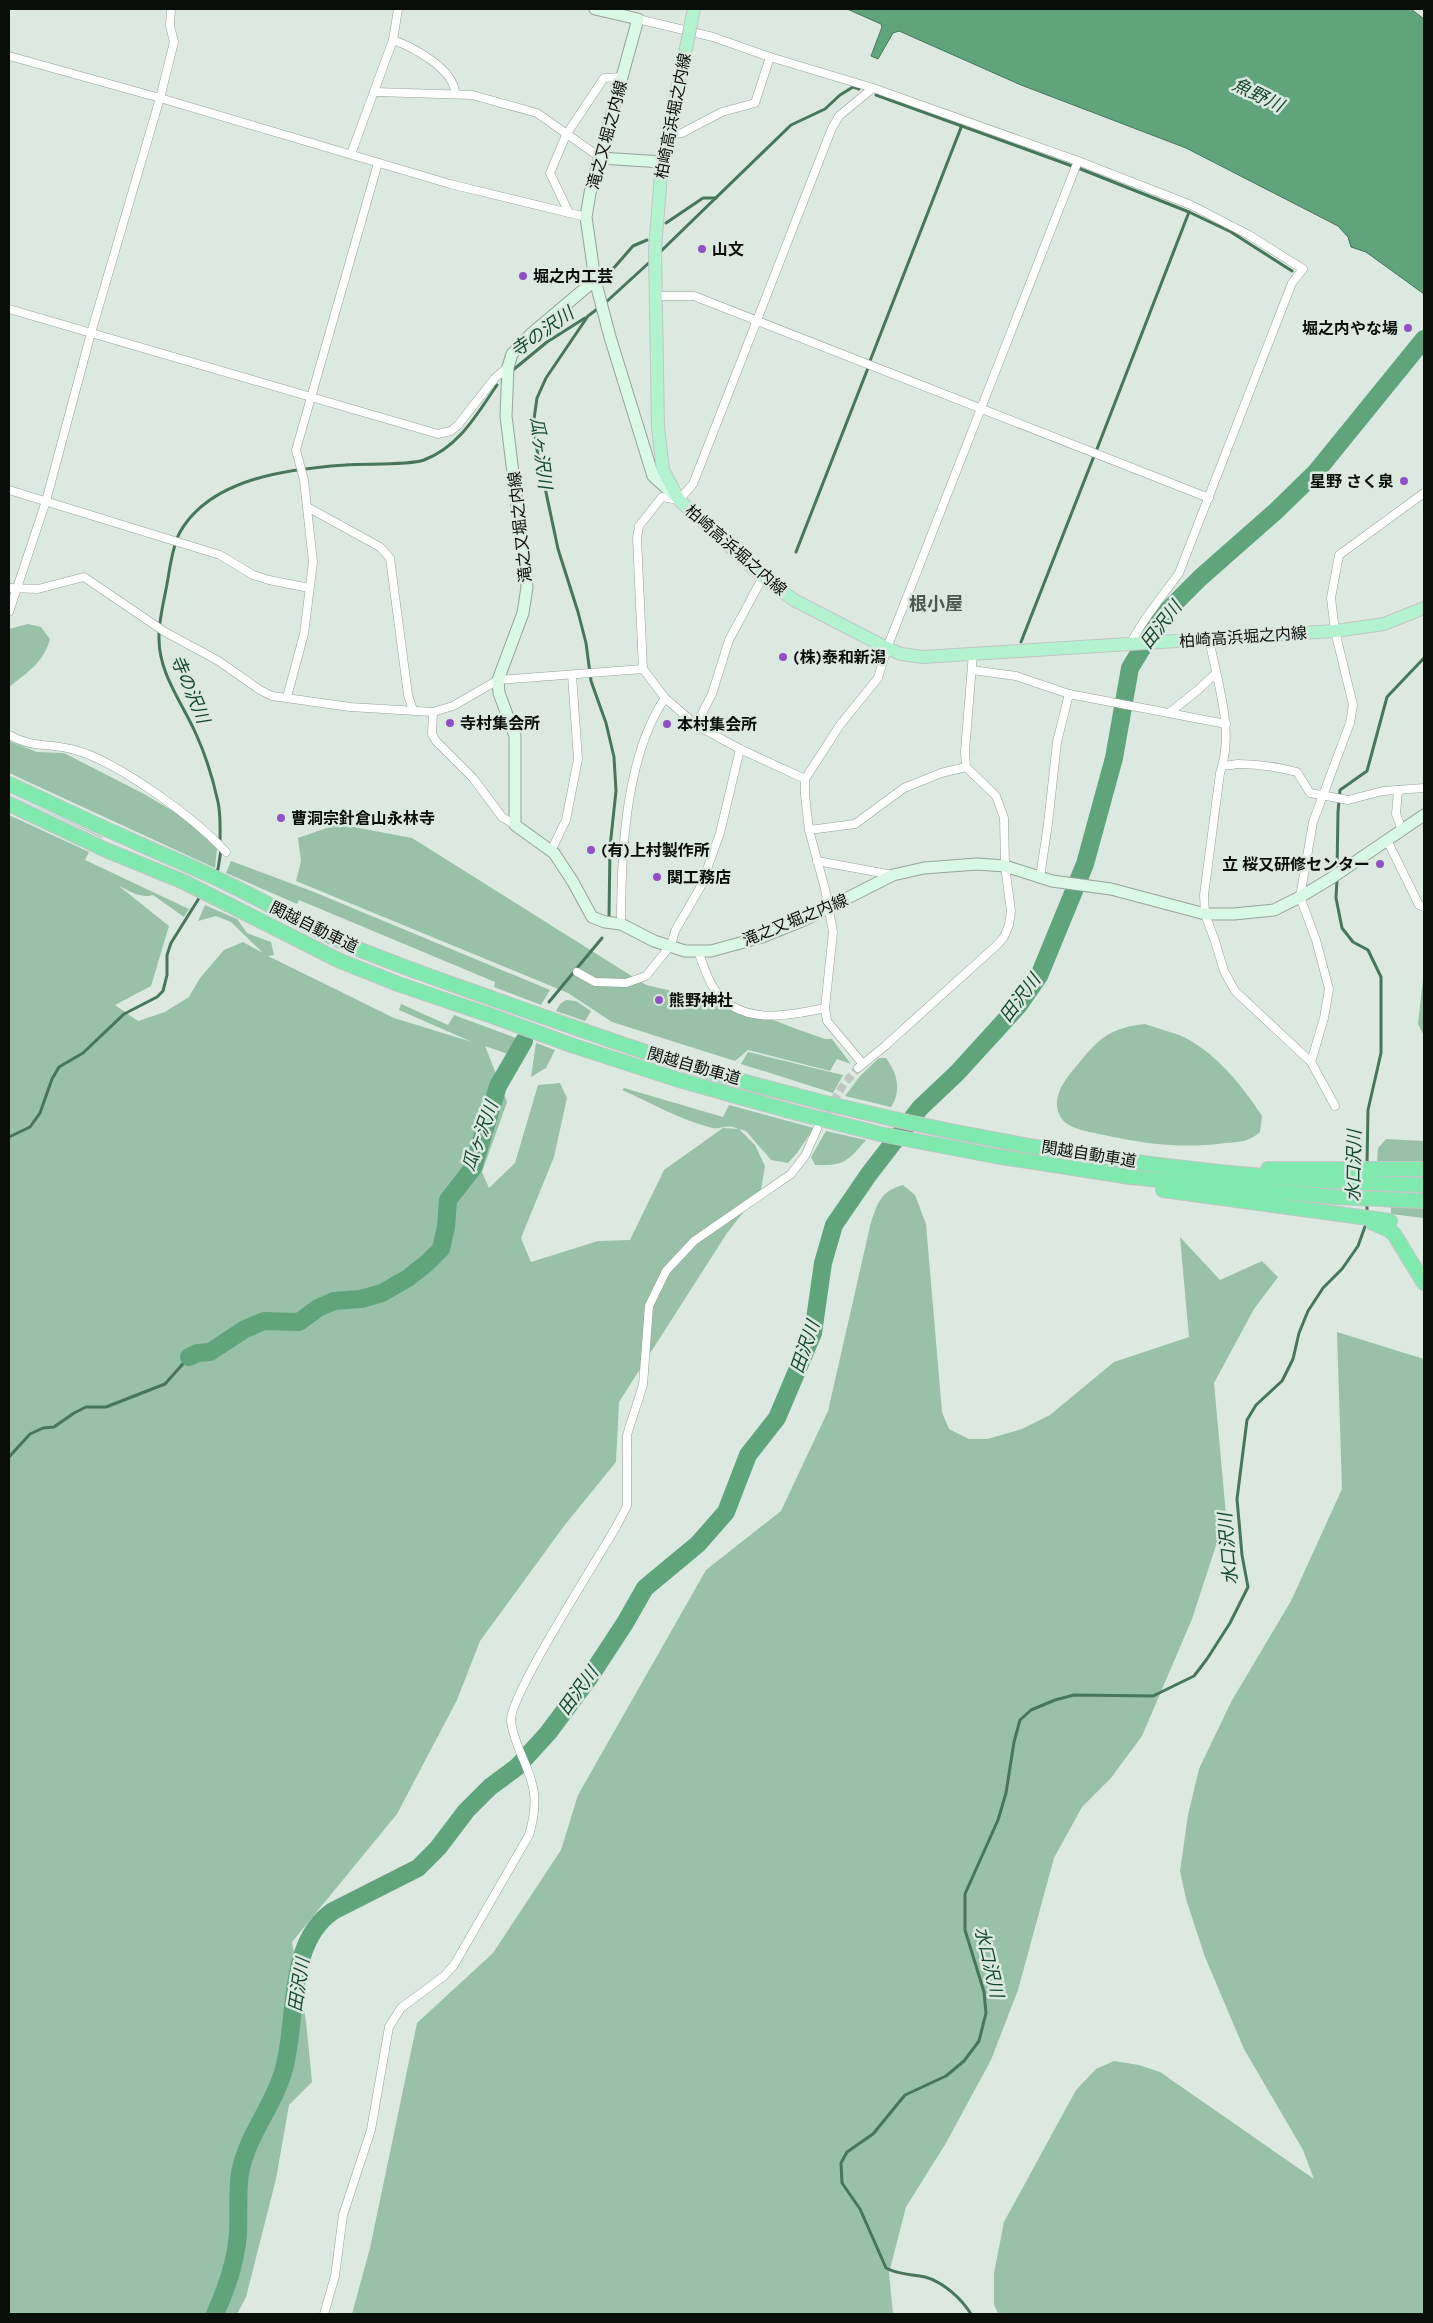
<svg xmlns="http://www.w3.org/2000/svg" width="1433" height="2323" font-family="Karla,'Noto Sans JP',sans-serif">
	<rect width="100%" height="100%" fill="#dce9e1"/>
	<g fill="#98c1a7">
		<path d="M28,624L41,627L50,639C44,662 27,673 9,687V629Z"/>
		<polygon points="9,741 37,752 64,753 144,794 183,817 217,849 215,868 9,773"/>
		<polygon points="9,794 102,837 102,838"/>
		<path d="M9,815L89,852L85,860L189,909L184,917L153,895C141,899 130,891 119,886L169,926L151,986L115,1005L138,1021L165,1012L189,997L200,978L224,950L243,942L263,953L231,922L216,916L198,921L205,905L237,919L247,933L271,942L274,955L268,956L394,1018L472,1042L399,1010L401,1004L448,1025L454,1015L519,1039L511,1055L485,1046L507,1102L482,1172L489,1188L515,1163L538,1085L560,1083L567,1098L554,1157L521,1238L531,1262L598,1241L630,1240L664,1170L723,1128L738,1129C726,1123 722,1130 712,1128C681,1120 651,1103 622,1090L624,1088L723,1117L729,1105L814,1128L797,1153L788,1163L771,1160L746,1131L739,1129L755,1145L765,1166L761,1190L727,1233L619,1402L616,1462L564,1526L480,1641L457,1700L397,1814L292,1942L306,2021L312,2082L289,2105L276,2179L246,2297L237,2314H9Z"/>
		<polygon points="338,824 412,838 646,985 737,1006 794,1028 825,1039 832,1039 851,1064 837,1059 830,1071 748,1050 735,1061 612,1022 568,993 296,881 301,861 298,838"/>
		<polygon points="231,861 314,892 550,990 541,1005 494,987 495,982 299,900 297,904 226,873"/>
		<polygon points="1424,971 1424,1036 1418,1024"/>
		<polygon points="566,1000 576,1001 591,1011 585,1021 556,1011 560,1004"/>
		<path d="M1145,1024C1156,1028 1168,1031 1179,1035C1214,1050 1242,1085 1262,1116L1260,1132C1249,1142 1239,1142 1225,1143C1183,1149 1145,1144 1104,1135C1092,1132 1067,1130 1060,1116C1050,1096 1067,1077 1079,1063C1100,1037 1111,1028 1145,1024Z"/>
		<polygon points="536,1043 555,1050 546,1068 531,1077"/>
		<polygon points="748,1052 843,1075 833,1093 741,1064"/>
		<path d="M879,1058H886C897,1073 902,1090 891,1107L845,1096L860,1076Z"/>
		<path d="M826,1131L866,1140C847,1162 844,1166 815,1165L811,1157Z"/>
		<polygon points="1386,1139 1424,1141 1424,1163 1377,1164 1378,1148"/>
		<path d="M903,1185L915,1195L926,1224L942,1412L949,1429L969,1439H987L1022,1429L1050,1415L1114,1362L1189,1337L1180,1237L1220,1280L1262,1261L1278,1277L1254,1309L1214,1383L1226,1515L1192,1619L1142,1736L1111,1778L1082,1807L1054,1858L1018,1990L991,2060L946,2143L906,2207L889,2273L893,2314H352L370,2248L417,2023L493,1953L561,1850L578,1795L706,1570L781,1511L828,1411L871,1222C878,1202 881,1191 903,1185Z"/>
		<polygon points="1391,1206 1424,1207 1424,1218 1391,1214"/>
		<polygon points="1337,1332 1424,1359 1424,2314 998,2314 994,2304 994,2273 1004,2222 1076,2090 1096,2069 1114,2061 1139,2065 1160,2072 1314,2179 1303,2150 1244,2049 1205,1957 1186,1899 1180,1871 1188,1815 1199,1769 1231,1702 1291,1601 1342,1489"/>
	</g>
	<polygon fill="#60a47c" stroke="#46775a" points="847,9 1411,9 1424,19 1424,294 1366,252 1351,247 1348,237 1338,226 1186,148 1021,85 899,31 893,33 878,59 871,56 882,27 881,24"/>
	<g fill="none" stroke-linecap="round" stroke-linejoin="round">
		<g stroke="#46775a" stroke-width="3">
			<polyline points="876,95 1072,166"/>
			<polyline points="1078,168 1189,212 1231,232 1292,271"/>
			<polyline points="666,223 703,198 716,198"/>
			<polyline points="658,254 791,125 825,109 840,95 853,87 859,89"/>
			<polyline points="605,278 633,246 647,240"/>
			<polyline points="605,303 652,260"/>
			<polyline points="600,307 588,316 546,378 537,398 534,419 536,445 558,549 578,612 586,643 591,681 606,723 614,757 616,791 610,847 609,917"/>
			<polyline points="561,317 571,307"/>
			<polyline points="870,361 962,125"/>
			<polyline points="513,370 547,342 585,318"/>
			<polyline points="1097,449 1189,212"/>
			<polyline points="796,552 868,368"/>
			<polyline points="1021,642 1094,456"/>
			<path d="M220,844C220,831 221,815 218,802C213,779 206,756 196,734C182,702 158,673 159,636C159,619 164,601 167,584C170,568 172,547 180,532C211,478 288,469 345,465C365,463 406,466 424,460C459,447 477,414 497,385"/>
			<polyline points="1337,871 1338,812 1340,790 1367,771 1387,697 1424,658"/>
			<polyline points="215,873 218,869 221,850"/>
			<polyline points="1337,879 1336,898 1342,928 1353,942 1368,950 1381,977 1381,1053 1368,1110 1367,1165"/>
			<polyline points="549,1002 602,938"/>
			<polyline points="9,1137 30,1127 40,1113 52,1079 59,1067 83,1053 124,1014 157,997 163,991 167,975 167,955 171,943 201,895"/>
			<polyline points="1367,1215 1367,1201"/>
			<polyline points="9,1457 30,1434 43,1428 54,1427 74,1413 86,1407 106,1407 165,1384 189,1357"/>
			<path d="M971,2314C961,2298 943,2282 925,2277C911,2274 899,2275 886,2268L860,2209L842,2183L841,2163L847,2152L873,2134L905,2095L946,2076L964,2061L979,2041L986,2013L984,1992L965,1930V1894L998,1820L1006,1793L1014,1742L1020,1720L1031,1710L1055,1700L1074,1695L1153,1696L1194,1676L1207,1659L1230,1623L1248,1587L1242,1555L1237,1499L1247,1420L1256,1405L1282,1381L1293,1359L1299,1333L1308,1311L1323,1288L1342,1269L1358,1246L1367,1221"/>
		</g>
		<g stroke="#60a47c" stroke-width="18">
			<polyline points="189,1357 198,1353 210,1352 245,1329 264,1321 299,1322 318,1308 334,1301 361,1299 382,1293 408,1278 427,1263 441,1249 446,1227 448,1200 473,1168 498,1086 524,1041"/>
			<path d="M215,2314C226,2290 236,2261 238,2234C239,2214 237,2193 240,2173C247,2135 274,2106 284,2069C298,2018 286,1943 333,1911L418,1868L438,1848L466,1811L490,1787L517,1767L548,1733L589,1678L625,1623L645,1588L698,1544L726,1512L748,1455L777,1418L813,1333L823,1263L834,1225L869,1174L920,1108L957,1073L1019,1005L1039,976L1085,864L1114,758L1130,668L1152,632L1168,610L1200,578L1276,511L1316,472L1424,339"/>
		</g>
		<polyline stroke="#bcc8c1" stroke-width="8" stroke-dasharray="8 4" stroke-linecap="butt" points="821,1122 844,1084 858,1068"/>
		<defs>
			<g id="street">
				<path d="M638,19L713,37L770,57L873,88L1078,161L1191,205L1249,235L1303,269L1292,283L1179,573C1163,596 1143,618 1131,643"/>
				<path d="M393,40C413,47 454,69 455,93"/>
				<polyline points="9,56 160,98 450,184 586,217"/>
				<polyline points="375,92 472,95 537,113 601,158"/>
				<polyline points="668,135 682,133 722,112 755,103 770,57"/>
				<polyline points="351,154 393,40 398,9"/>
				<polyline points="569,213 550,173 566,135 604,78 623,77"/>
				<polyline points="655,296 694,296 1209,498"/>
				<polyline points="9,309 438,434 451,431 458,425 495,378 508,367"/>
				<polyline points="9,490 220,555 253,575 269,580 309,588"/>
				<polyline points="309,508 380,547 390,558 408,695 413,710"/>
				<polyline points="9,588 38,589 84,577 165,632 217,660 260,690 272,696 350,707 433,712 453,706 498,680 643,669"/>
				<polyline points="9,612 46,501 91,333 160,98 174,42 170,26 171,9"/>
				<path d="M1209,639C1217,681 1235,731 1220,773L1204,895L1205,914L1215,941L1224,971L1235,991L1311,1062L1335,1106"/>
				<polyline points="972,670 1016,676 1069,694 1226,724"/>
				<polyline points="287,697 304,634 313,562 304,480 296,450 378,163"/>
				<polyline points="433,712 432,734 436,741 473,778 502,817 515,825"/>
				<polyline points="1169,713 1198,690 1216,673"/>
				<polyline points="696,725 712,694 729,640 763,577"/>
				<path d="M9,735C32,748 48,743 71,749C115,759 196,819 226,852"/>
				<path d="M1223,764C1229,767 1232,764 1238,764C1258,764 1278,767 1297,772L1310,793L1348,800L1383,791L1424,788"/>
				<polyline points="805,779 740,749 696,725 665,698 643,669 637,538 639,526 662,497 679,500 693,484 832,128 839,116 873,88"/>
				<polyline points="1398,790 1396,814 1402,830"/>
				<polyline points="809,830 855,824 904,788 941,773 966,767"/>
				<polyline points="1387,840 1419,905 1424,907"/>
				<polyline points="551,851 566,820 578,759 572,675"/>
				<polyline points="817,861 893,875"/>
				<polyline points="1040,877 1048,824 1057,742 1069,694"/>
				<path d="M621,924C621,855 625,757 665,698"/>
				<path d="M698,951C703,964 707,979 715,990C740,1026 789,1016 825,1008"/>
				<polyline points="577,972 595,982 626,983 646,976 671,945 675,931 701,886 720,833 740,749"/>
				<polyline points="1311,1062 1324,1018 1329,989 1316,940 1300,897 1313,822 1350,723 1353,705 1335,631 1331,598 1339,555 1424,493"/>
				<polyline points="862,1063 827,1021 825,1008 833,932 825,889 809,830 805,795 805,779 840,725 878,678 887,648 1078,161"/>
				<polyline points="858,1068 885,1046 997,945 1004,937 1009,925 1011,911 1005,866 1004,818 996,796 966,767 965,751 973,653"/>
				<path d="M324,2314L335,2276L343,2215L371,2130L389,2027L401,2008L444,1976L454,1965L529,1835C539,1801 535,1785 521,1754C517,1744 512,1732 511,1721C508,1698 599,1557 616,1527L627,1506V1435L643,1385L649,1306L666,1271L694,1241L791,1174L805,1156L817,1129"/>
			</g>
			<g id="secondary">
				<polyline points="595,9 638,19 590,193 586,217 595,280 610,337 653,476 676,497"/>
				<polyline points="601,158 662,162"/>
				<polyline points="595,280 531,334 512,354 508,367 506,416 527,587 523,613 498,680 499,693 515,736 515,825 554,853 573,882 592,917 605,922 621,924 654,941 685,951 711,951 762,937 802,921 893,875 924,868 977,864 1005,866 1052,881 1111,889 1205,914 1234,914 1274,910 1300,897 1330,879 1424,815"/>
			</g>
			<g id="primary">
				<polyline points="691,23 694,9"/>
				<polyline points="688,39 662,162 655,249 658,427 663,470 679,500 763,577 794,600 887,648 901,654 923,657 1335,631 1384,624 1424,608"/>
			</g>
			<g id="highway">
				<path d="M9,784C47,801 85,820 124,837C158,853 192,866 226,883C273,905 317,933 366,952C410,970 455,985 499,1001C560,1022 621,1045 683,1064C922,1136 1174,1179 1424,1185"/>
				<polyline points="9,804 106,850 184,882 338,960 398,984 492,1016 571,1045 679,1080 793,1112 880,1134 995,1156 1130,1177 1335,1197 1424,1201"/>
				<polyline points="1268,1169 1424,1169"/>
				<polyline points="1163,1190 1390,1221"/>
				<polyline points="1373,1223 1389,1230 1394,1234 1424,1283"/>
			</g>
		</defs>
		<use href="#street" stroke="#95a199" stroke-width="9"/>
		<use href="#secondary" stroke="#95a199" stroke-width="13"/>
		<use href="#primary" stroke="#c4c5c4" stroke-width="14"/>
		<use href="#highway" stroke="#c4c5c4" stroke-width="16"/>
		<use href="#street" stroke="#fff" stroke-width="8"/>
		<use href="#secondary" stroke="#d9f8e6" stroke-width="11"/>
		<use href="#primary" stroke="#b3f2ce" stroke-width="12"/>
		<use href="#highway" stroke="#80e9ad" stroke-width="14"/>
		<defs>
			<polyline id="primary-bridge" points="688,39 691,23"/>
		</defs>
		<use href="#primary-bridge" stroke="#c4c5c4" stroke-width="14" stroke-linecap="butt"/>
		<use href="#primary-bridge" stroke="#b3f2ce" stroke-width="12"/>
	</g>
	<g fill="#9150c5" stroke="#dce9e1" stroke-width="2">
		<circle cx="702" cy="249" r="5"/>
		<circle cx="523" cy="276" r="5"/>
		<circle cx="1408" cy="328" r="5"/>
		<circle cx="1404" cy="481" r="5"/>
		<circle cx="783" cy="657" r="5"/>
		<circle cx="450" cy="723" r="5"/>
		<circle cx="667" cy="724" r="5"/>
		<circle cx="281" cy="818" r="5"/>
		<circle cx="591" cy="850" r="5"/>
		<circle cx="1380" cy="864" r="5"/>
		<circle cx="657" cy="877" r="5"/>
		<circle cx="659" cy="1000" r="5"/>
	</g>
	<g text-anchor="middle" dominant-baseline="central" stroke-width="5" stroke-linejoin="round" paint-order="stroke">
		<g font-size="16" fill="#0a0e0b" stroke="#dce9e1">
			<text transform="translate(673 116) rotate(-79)">柏崎高浜堀之内線</text>
			<text transform="translate(607 135) rotate(-75)">滝之又堀之内線</text>
			<text transform="translate(520 527) rotate(-96)">滝之又堀之内線</text>
			<text transform="translate(736 550) rotate(41)">柏崎高浜堀之内線</text>
			<text transform="translate(1243 637) rotate(-4)">柏崎高浜堀之内線</text>
			<text transform="translate(795 920) rotate(-22)">滝之又堀之内線</text>
			<text transform="translate(314 927) rotate(26)">関越自動車道</text>
			<text transform="translate(694 1066) rotate(16)">関越自動車道</text>
			<text transform="translate(1089 1154) rotate(9)">関越自動車道</text>
		</g>
		<g font-size="16" font-weight="bold" fill="#0a0e0b" stroke="#dce9e1" text-anchor="start">
			<text x="712" y="249">山文</text>
			<text x="533" y="276">堀之内工芸</text>
			<text x="1398" y="328" text-anchor="end">堀之内やな場</text>
			<text x="1394" y="481" text-anchor="end">星野 さく泉</text>
			<text x="793" y="657">(株)泰和新潟</text>
			<text x="460" y="723">寺村集会所</text>
			<text x="677" y="724">本村集会所</text>
			<text x="291" y="818">曹洞宗針倉山永林寺</text>
			<text x="601" y="850">(有)上村製作所</text>
			<text x="1370" y="864" text-anchor="end">立 桜又研修センター</text>
			<text x="667" y="877">関工務店</text>
			<text x="669" y="1000">熊野神社</text>
		</g>
		<g font-size="18" font-style="italic" fill="#15492e" stroke="#dce9e1">
			<text transform="translate(1258 95) rotate(26)">魚野川</text>
			<text transform="translate(542 332) rotate(-35)">寺の沢川</text>
			<text transform="translate(541 453) rotate(83)">瓜ヶ沢川</text>
			<text transform="translate(1161 625) rotate(-52)">田沢川</text>
			<text transform="translate(190 689) rotate(67)">寺の沢川</text>
			<text transform="translate(1020 998) rotate(-53)">田沢川</text>
			<text transform="translate(480 1136) rotate(-70)">瓜ヶ沢川</text>
			<text transform="translate(1354 1166) rotate(-89)">水口沢川</text>
			<text transform="translate(805 1347) rotate(-71)">田沢川</text>
			<text transform="translate(1228 1549) rotate(-95)">水口沢川</text>
			<text transform="translate(578 1691) rotate(-54)">田沢川</text>
			<text transform="translate(989 1962) rotate(77)">水口沢川</text>
			<text transform="translate(299 1985) rotate(-81)">田沢川</text>
		</g>
		<g font-size="18" font-weight="bold" fill="#4c5750" stroke="#dce9e1">
			<text x="936" y="604">根小屋</text>
		</g>
	</g>
	<rect width="1433" height="2323" fill="none" stroke="#0a0e0b" stroke-width="20"/>
</svg>
